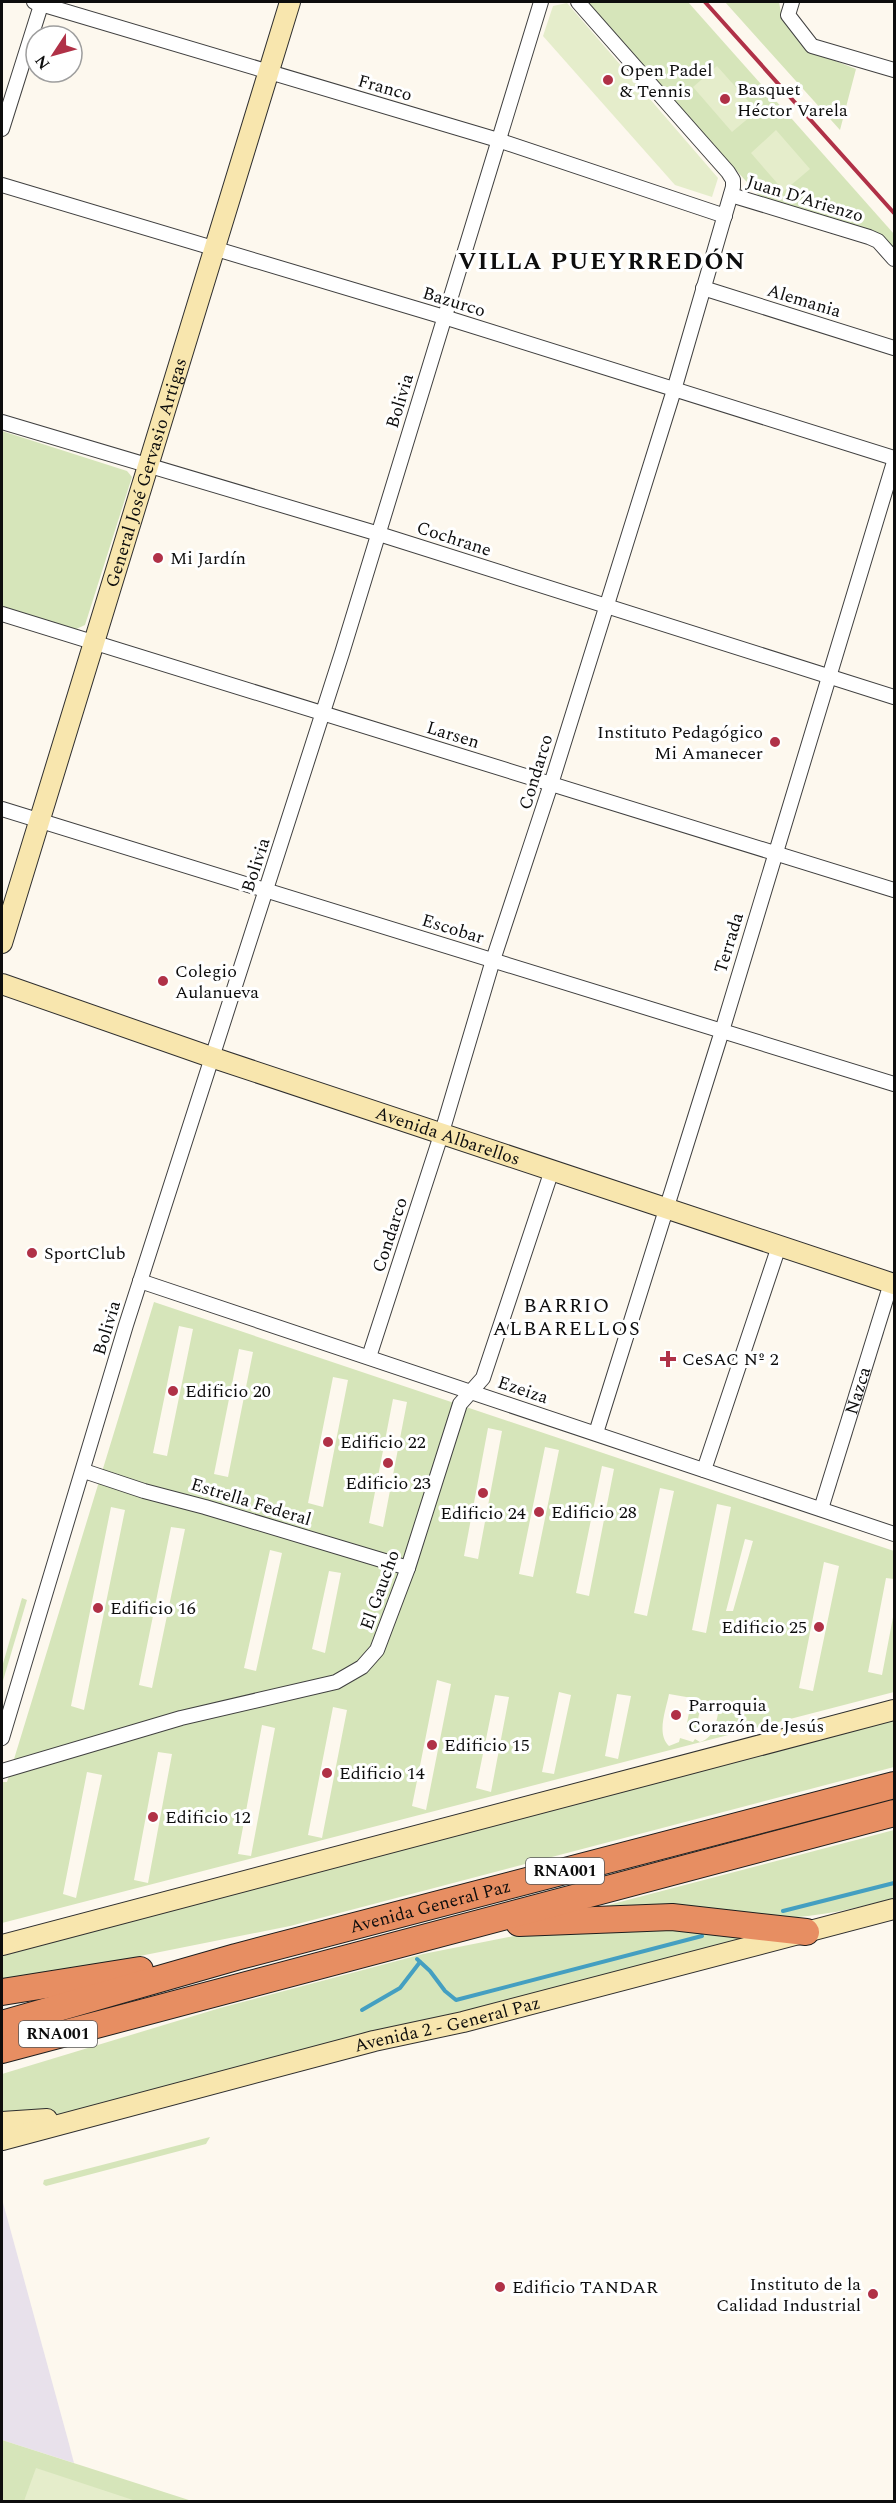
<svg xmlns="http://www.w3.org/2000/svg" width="896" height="2503" font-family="Spectral,serif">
	<rect width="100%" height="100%" fill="#fdf8ee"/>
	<polygon fill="#e8e1eb" points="2,2199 68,2440 74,2463 2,2440"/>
	<g fill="#d6e5ba" fill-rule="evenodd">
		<polygon points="586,2 688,2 894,234 894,251 761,198"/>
		<path d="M725,2H779C784,43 823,56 856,69L840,130Z"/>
		<polygon points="2,431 127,471 132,477 85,625 74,630 2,608"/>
		<path d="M154,1302L894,1551V1579L886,1578L868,1672L882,1675L894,1612V1692L2,1923V1782H7ZM179,1326L193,1329L167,1456L153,1453ZM239,1349L253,1352L228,1477L214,1474ZM333,1377L348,1380L323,1507L308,1503ZM393,1399L407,1402L383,1527L369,1523ZM488,1428L502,1431L478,1559L464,1556ZM545,1447L559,1450L533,1577L519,1574ZM602,1466L614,1469L589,1596L576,1593ZM660,1488L674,1491L647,1616L634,1613ZM717,1504L731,1507L706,1633L692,1630ZM111,1507L125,1510L84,1710L71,1706ZM171,1527L185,1529L152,1688L139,1685ZM745,1539L753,1541L733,1611H726ZM270,1550L282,1553L256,1671L244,1668ZM824,1562L839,1566L813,1691L799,1688ZM329,1571L341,1573L325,1653L312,1649ZM437,1680L451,1684L426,1810L412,1806ZM559,1692L571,1695L554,1774L542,1772ZM617,1694L631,1696L618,1759L605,1756ZM669,1694L692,1698L686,1728L696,1729L702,1700L720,1703C717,1717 716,1738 700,1742L695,1739L693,1742L680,1738L679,1742L669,1746C656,1734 666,1710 669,1694ZM495,1695L509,1697L491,1792L476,1788ZM333,1707L347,1710L322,1838L308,1835ZM262,1725L275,1728L251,1856L238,1854ZM158,1752L172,1754L148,1883L134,1880ZM87,1772L102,1775L76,1898L63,1894Z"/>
		<polygon points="22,1598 27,1600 2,1684 2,1667"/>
		<polygon points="894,1719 894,1767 290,1926 40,1976 2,1981 2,1956"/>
		<path d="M894,1830V1898C856,1908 820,1917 781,1918L597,1908Z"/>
		<polygon points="669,1927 758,1935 95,2110 61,2114 2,2117 2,2074 220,2008 423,1954 529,1933"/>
		<polygon points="210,2137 206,2144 46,2186 43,2184 44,2180"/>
		<polygon points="2,2440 192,2501 2,2501"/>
	</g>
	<g fill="#e5edcb">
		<polygon points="567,3 718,178 712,197 675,185 543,36 553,6"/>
		<polygon points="717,66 757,111 732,132 693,87"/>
		<polygon points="776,130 810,169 784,191 751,153"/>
		<polygon points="36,2468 136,2501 24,2501"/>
	</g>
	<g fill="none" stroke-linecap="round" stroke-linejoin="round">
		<g stroke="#449fc1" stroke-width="4">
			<polyline points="783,1911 894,1883"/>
			<polyline points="417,1959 430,1971 445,1991 456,2000 702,1936"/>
			<polyline points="362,2010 400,1988 420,1962"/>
		</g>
		<defs>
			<g id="street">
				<polyline points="34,2 498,140 725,216"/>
				<polyline points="792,2 788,15 812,46 894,70"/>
				<polyline points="2,129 42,2"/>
				<polyline points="2,185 444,317 894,458"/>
				<polyline points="731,195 869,237 878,241 894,259"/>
				<polyline points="703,288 894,348"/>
				<polyline points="2,422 379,534 894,697"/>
				<polyline points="2,614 894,890"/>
				<polyline points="2,809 894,1084"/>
				<polyline points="140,1281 894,1534"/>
				<polyline points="369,1357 442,1132 493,960 551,784 674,390 733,187 733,180 728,172 578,2"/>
				<polyline points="596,1433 722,1031 894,462"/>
				<polyline points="704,1470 779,1246"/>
				<polyline points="84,1471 144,1491 205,1507 408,1568"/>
				<path id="s1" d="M821,1509L891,1283"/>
				<polyline points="2,1738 126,1325 342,653 541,2"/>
				<polyline points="2,1771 181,1718 336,1682 362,1667 377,1650 408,1568 460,1404 483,1378 552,1170"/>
			</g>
			<g id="secondary">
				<path id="s2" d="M2,943L290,2"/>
				<path id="s3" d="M2,984L211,1057L894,1284"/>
				<polyline points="2,1945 894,1710"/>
				<polyline points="2,2122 47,2119"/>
				<path id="s4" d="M2,2140L374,2041L463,2022L894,1909"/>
			</g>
			<g id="highway">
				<polyline points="519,1923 672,1917 806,1932"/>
				<polyline points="2,1992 140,1970"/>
				<path id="s5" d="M2,2024L236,1957L894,1785"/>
				<polyline points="2,2050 894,1813"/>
			</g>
		</defs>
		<use href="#street" stroke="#404040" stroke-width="16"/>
		<use href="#secondary" stroke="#2f2f2f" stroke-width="22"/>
		<use href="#highway" stroke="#1e1e1e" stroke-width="28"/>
		<use href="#street" stroke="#fff" stroke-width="14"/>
		<use href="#secondary" stroke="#f8e6ae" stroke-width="20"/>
		<use href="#highway" stroke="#e78e62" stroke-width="26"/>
		<polyline stroke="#b03147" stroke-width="4" points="705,2 894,213"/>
	</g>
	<g fill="#b03147" stroke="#fff" stroke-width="2">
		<circle cx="608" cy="80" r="6"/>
		<circle cx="725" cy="99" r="6"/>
		<circle cx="158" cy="558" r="6"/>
		<circle cx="775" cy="742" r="6"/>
		<circle cx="163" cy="981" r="6"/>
		<circle cx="32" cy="1253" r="6"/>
		<path d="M665 1350h6v6h6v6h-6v6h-6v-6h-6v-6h6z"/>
		<circle cx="173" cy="1391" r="6"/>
		<circle cx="328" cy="1442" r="6"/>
		<circle cx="388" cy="1463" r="6"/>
		<circle cx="483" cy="1493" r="6"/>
		<circle cx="539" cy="1512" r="6"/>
		<circle cx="98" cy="1608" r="6"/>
		<circle cx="819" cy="1627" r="6"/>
		<circle cx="676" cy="1715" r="6"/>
		<circle cx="432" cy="1745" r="6"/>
		<circle cx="327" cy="1773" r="6"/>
		<circle cx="153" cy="1817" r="6"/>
		<circle cx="500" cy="2287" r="6"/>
		<circle cx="873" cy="2294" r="6"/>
	</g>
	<g text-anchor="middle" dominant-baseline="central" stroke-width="6" stroke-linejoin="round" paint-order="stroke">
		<g fill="#fff" stroke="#565656" stroke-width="1.5">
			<rect x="526" y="1858" width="78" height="26" rx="4.5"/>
			<rect x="19" y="2021" width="78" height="26" rx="4.5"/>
		</g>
		<g font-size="16" font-weight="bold" fill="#0d0d0d">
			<text x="565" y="1871">RNA001</text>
			<text x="58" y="2034">RNA001</text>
		</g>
		<g font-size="18" fill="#0d0d0d" stroke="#fff" text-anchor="start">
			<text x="620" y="70">Open Padel<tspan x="620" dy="21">&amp; Tennis</tspan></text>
			<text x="737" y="89">Basquet<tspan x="737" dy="21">Héctor Varela</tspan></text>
			<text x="170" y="558">Mi Jardín</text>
			<text x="763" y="732" text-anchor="end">Instituto Pedagógico<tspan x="763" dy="21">Mi Amanecer</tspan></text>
			<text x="175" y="971">Colegio<tspan x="175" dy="21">Aulanueva</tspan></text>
			<text x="44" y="1253">SportClub</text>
			<text x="682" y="1359">CeSAC Nº 2</text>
			<text x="185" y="1391">Edificio 20</text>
			<text x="340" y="1442">Edificio 22</text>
			<text x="388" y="1483" text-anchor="middle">Edificio 23</text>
			<text x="551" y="1512">Edificio 28</text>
			<text x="483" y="1513" text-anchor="middle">Edificio 24</text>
			<text x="110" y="1608">Edificio 16</text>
			<text x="807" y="1627" text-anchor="end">Edificio 25</text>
			<text x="688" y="1705">Parroquia<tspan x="688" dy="21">Corazón de Jesús</tspan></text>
			<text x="444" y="1745">Edificio 15</text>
			<text x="339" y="1773">Edificio 14</text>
			<text x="165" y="1817">Edificio 12</text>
			<text x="861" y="2284" text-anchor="end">Instituto de la<tspan x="861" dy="21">Calidad Industrial</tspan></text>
			<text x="512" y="2287">Edificio TANDAR</text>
		</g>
		<g font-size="18" fill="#0d0d0d" stroke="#fff">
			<text transform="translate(385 88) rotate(16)">Franco</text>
			<text transform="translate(805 199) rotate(17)">Juan D’Arienzo</text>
			<text transform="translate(804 301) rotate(17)">Alemania</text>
			<text transform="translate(454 302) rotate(17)">Bazurco</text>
			<text transform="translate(400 401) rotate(-73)">Bolivia</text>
			<text stroke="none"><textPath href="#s2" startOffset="492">General José Gervasio Artigas</textPath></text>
			<text transform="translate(454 539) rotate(18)">Cochrane</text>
			<text transform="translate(453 735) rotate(17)">Larsen</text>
			<text transform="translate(536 772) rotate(-73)">Condarco</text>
			<text transform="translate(256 865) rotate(-72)">Bolivia</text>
			<text transform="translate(453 929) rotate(17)">Escobar</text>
			<text transform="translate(729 943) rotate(-73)">Terrada</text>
			<text stroke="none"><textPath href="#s3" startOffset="471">Avenida Albarellos</textPath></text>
			<text transform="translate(390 1235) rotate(-72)">Condarco</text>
			<text transform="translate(107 1328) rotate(-73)">Bolivia</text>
			<text transform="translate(523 1390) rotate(19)">Ezeiza</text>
			<text stroke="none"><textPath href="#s1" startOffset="124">Nazca</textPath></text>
			<text transform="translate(251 1502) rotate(17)">Estrella Federal</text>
			<text transform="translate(380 1590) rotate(-70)">El Gaucho</text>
			<text stroke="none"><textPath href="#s5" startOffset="444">Avenida General Paz</textPath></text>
			<text stroke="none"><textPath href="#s4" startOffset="460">Avenida 2 - General Paz</textPath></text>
		</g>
		<g font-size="20" letter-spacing="1.5" fill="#0d0d0d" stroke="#fff">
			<text x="567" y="1306">BARRIO<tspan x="567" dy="23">ALBARELLOS</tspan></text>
		</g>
		<g font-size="24" font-weight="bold" letter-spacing="1.5" fill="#0d0d0d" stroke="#fff">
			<text x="602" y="262">VILLA PUEYRREDÓN</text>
		</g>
	</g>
	<rect width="896" height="2503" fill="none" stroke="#0d0d0d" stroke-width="6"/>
	<g transform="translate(54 54) rotate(234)"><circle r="28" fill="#ffffff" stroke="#9e9e9e" stroke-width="1.5"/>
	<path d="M0-4.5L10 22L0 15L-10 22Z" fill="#b03147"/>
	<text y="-9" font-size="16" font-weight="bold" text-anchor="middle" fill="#0d0d0d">N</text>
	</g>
</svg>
